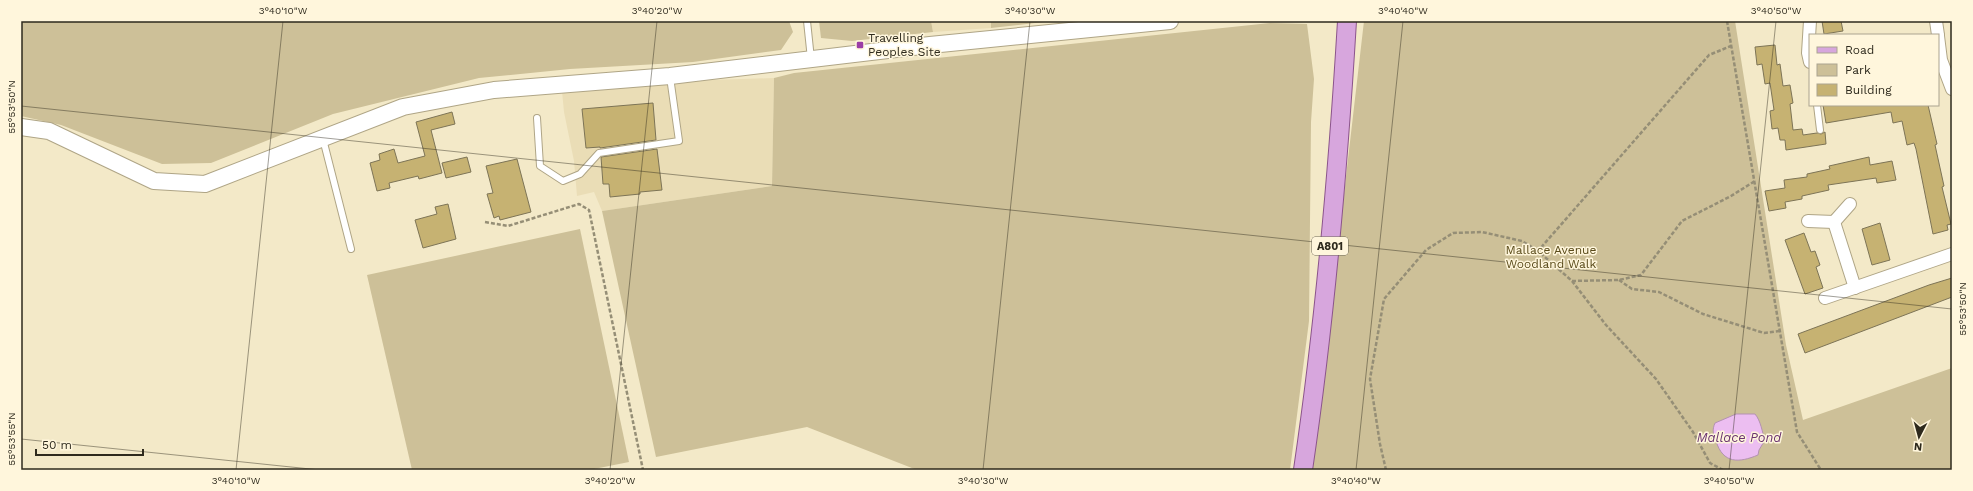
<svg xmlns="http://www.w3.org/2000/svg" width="1973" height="491" font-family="'Work Sans',sans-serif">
	<rect width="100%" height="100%" fill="#f3e9c8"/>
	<g fill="#eaddb6">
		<polygon points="931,21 991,21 991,28 933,32"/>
		<polygon points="774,78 772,186 602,211 594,192 577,196 574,161 564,112 562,91 711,80"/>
	</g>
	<g fill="#cdc098">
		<polygon points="21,21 789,21 793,32 781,50 693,62 570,69 479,78 333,114 211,163 162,164 61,125 21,116"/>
		<polygon points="819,21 931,21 933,32 852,41 821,38"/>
		<polygon points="991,21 1052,21 991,28"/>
		<polygon points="1364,21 1735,21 1786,345 1803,420 1952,368 1952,470 1312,470"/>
		<polygon points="1270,23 1307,24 1314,79 1311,122 1309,321 1290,470 917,470 807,427 656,457 602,211 772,186 774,78 794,73"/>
		<polygon points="580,229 629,462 589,470 412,470 367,275"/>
	</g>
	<path fill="#ecbef1" stroke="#b392b1" d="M1736,414H1755C1761,421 1762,432 1765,440L1759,450L1758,455C1739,463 1723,464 1716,441C1713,434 1712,430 1715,423Z"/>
	<g fill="#c6b272" stroke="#7d7456">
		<polygon points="1822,21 1841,21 1843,31 1824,34"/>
		<polygon points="1775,45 1777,65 1780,64 1783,86 1790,85 1793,103 1790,104 1793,130 1802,129 1803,135 1817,133 1821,134 1825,132 1826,144 1786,150 1785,140 1780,140 1778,128 1772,129 1770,111 1774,110 1770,83 1765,84 1762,64 1757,65 1755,47"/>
		<polygon points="653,103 656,140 600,148 600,147 586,148 582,109"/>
		<polygon points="1823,105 1928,105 1937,144 1935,145 1944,186 1942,187 1951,224 1947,225 1948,230 1933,234 1916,149 1914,143 1907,145 1902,121 1893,123 1891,112 1826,123"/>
		<polygon points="452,112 455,124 431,130 442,173 419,179 418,176 389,183 390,188 377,191 370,163 380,160 379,154 394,149 398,163 425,156 416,122"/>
		<polygon points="657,149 662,190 640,192 640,194 610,197 609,184 603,184 601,157"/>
		<polygon points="467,157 471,172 446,178 442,163"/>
		<polygon points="1869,157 1870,165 1892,161 1896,180 1877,183 1876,178 1828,185 1829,190 1802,196 1802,199 1785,202 1786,208 1769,211 1765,191 1785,188 1784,180 1807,177 1807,174 1830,169 1829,166"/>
		<polygon points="517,159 531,212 500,220 499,216 494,218 487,194 493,193 486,166"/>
		<polygon points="448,204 456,239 423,248 415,220 437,214 435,207"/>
		<polygon points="1880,223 1890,260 1872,265 1862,229"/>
		<polygon points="1804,233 1811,252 1815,251 1820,265 1816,267 1823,288 1805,294 1785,240"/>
		<polygon points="1952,278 1952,297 1805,353 1798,334 1929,285"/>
	</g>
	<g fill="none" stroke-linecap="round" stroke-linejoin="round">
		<defs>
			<g id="service">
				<polyline points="807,21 811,59"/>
				<polyline points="1817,105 1820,130"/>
				<polyline points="537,118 540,166 563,181 580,174 599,153 679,141 670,77"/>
				<polyline points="323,139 351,249"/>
			</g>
			<g id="minor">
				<polyline points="1810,21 1808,53 1810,62"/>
				<polyline points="1936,21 1938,35"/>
				<polyline points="1938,36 1941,60 1952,89"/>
				<polyline points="1808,221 1834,222 1850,204"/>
				<polyline points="1834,222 1855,288"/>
				<polyline points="1825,298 1952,254"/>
			</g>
			<polyline id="secondary" points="21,127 49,131 154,181 205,184 403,107 494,90 670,76 930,45 1170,21"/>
			<path id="primary" d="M1303,470C1325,321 1338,171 1347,21"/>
		</defs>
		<use href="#service" stroke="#afa586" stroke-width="8"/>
		<use href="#minor" stroke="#afa586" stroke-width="14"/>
		<use href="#secondary" stroke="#afa586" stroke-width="18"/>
		<use href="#primary" stroke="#8b548b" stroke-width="20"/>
		<g stroke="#958e76" stroke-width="2.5" stroke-dasharray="4 2" stroke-linecap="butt">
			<polyline points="1727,21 1797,432 1821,470"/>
			<polyline points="485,222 508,226 579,204 589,210 643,470"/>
			<polyline points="1619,280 1632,289 1659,292 1703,314 1764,333 1779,331"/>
			<polyline points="1572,281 1619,280 1641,275 1682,221 1731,196 1755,181"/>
			<polyline points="1386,470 1380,444 1370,379 1384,299 1426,250 1453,233 1482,232 1522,241 1538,251"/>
			<polyline points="1723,470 1710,463 1693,432 1656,379 1606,325 1572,281 1538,251 1709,55 1731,46"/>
		</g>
		<use href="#service" stroke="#fff" stroke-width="6"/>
		<use href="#minor" stroke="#fff" stroke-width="12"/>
		<use href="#secondary" stroke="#fff" stroke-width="16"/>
		<use href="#primary" stroke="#d7a6dd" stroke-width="18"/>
	</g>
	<path fill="none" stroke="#2e2a1d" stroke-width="1" stroke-opacity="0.45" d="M21,106L1952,309M21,439L320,470M236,470L283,21M610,470L657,21M983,470L1030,21M1356,470L1403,21M1729,470L1776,21"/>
	<rect fill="#9b3da6" stroke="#fff6dc" stroke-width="1.5" x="856" y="41" width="8" height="8" rx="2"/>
	<g text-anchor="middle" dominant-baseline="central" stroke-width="3" stroke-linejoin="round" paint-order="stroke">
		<rect fill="#fff6dc" stroke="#6d6756" stroke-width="1" x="1312" y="237" width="36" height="18" rx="3"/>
		<g font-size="11" font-weight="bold" fill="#2e2a1d">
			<text x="1330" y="246">A801</text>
		</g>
		<g font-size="12" fill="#2e2a1d" stroke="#fff6dc" text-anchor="start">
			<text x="868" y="38">Travelling<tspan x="868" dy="14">Peoples Site</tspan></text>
		</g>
		<g font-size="12" fill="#594a19" stroke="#fff6dc">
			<text x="1551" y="250">Mallace Avenue<tspan x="1551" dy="14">Woodland Walk</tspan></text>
		</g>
		<g font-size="13" font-style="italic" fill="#6a3370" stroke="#fff6dc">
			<text x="1739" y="437">Mallace Pond</text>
		</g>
	</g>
	<rect width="1973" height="491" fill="none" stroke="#fff6dc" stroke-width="44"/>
	<rect x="1809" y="34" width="130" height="72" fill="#fff6dc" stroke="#aba490"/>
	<rect x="1817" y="47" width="20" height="6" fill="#d7a6dd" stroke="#aba490"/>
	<text x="1845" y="54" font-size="12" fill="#2e2a1d">Road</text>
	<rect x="1817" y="64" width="20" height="12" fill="#cdc098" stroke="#aba490"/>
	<text x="1845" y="74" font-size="12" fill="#2e2a1d">Park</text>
	<rect x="1817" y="84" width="20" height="12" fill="#c6b272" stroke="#aba490"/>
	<text x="1845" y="94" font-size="12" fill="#2e2a1d">Building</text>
	<g transform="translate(1919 437) rotate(186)" stroke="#fff6dc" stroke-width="3" paint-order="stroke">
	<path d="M0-3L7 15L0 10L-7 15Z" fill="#2e2a1d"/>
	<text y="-6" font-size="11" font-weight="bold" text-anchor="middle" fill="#2e2a1d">N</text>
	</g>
	<path d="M36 449v6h107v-6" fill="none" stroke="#2e2a1d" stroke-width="2"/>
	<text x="42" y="449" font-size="12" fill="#2e2a1d" stroke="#fff6dc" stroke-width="3" paint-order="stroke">50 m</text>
	<rect x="22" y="22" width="1929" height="447" fill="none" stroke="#2e2a1d" stroke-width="1.5"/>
	<g font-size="10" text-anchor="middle" fill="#2e2a1d">
		<text x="283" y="14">3°40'10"W</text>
		<text x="657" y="14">3°40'20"W</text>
		<text x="1030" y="14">3°40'30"W</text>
		<text x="1403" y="14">3°40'40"W</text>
		<text x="1776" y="14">3°40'50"W</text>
		<text transform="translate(11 107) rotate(-90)" y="4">55°53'50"N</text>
		<text transform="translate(1962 309) rotate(-90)" y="4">55°53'50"N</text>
		<text transform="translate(11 439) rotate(-90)" y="4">55°53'55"N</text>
		<text x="236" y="484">3°40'10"W</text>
		<text x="610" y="484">3°40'20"W</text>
		<text x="983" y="484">3°40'30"W</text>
		<text x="1356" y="484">3°40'40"W</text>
		<text x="1729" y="484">3°40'50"W</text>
	</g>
</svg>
